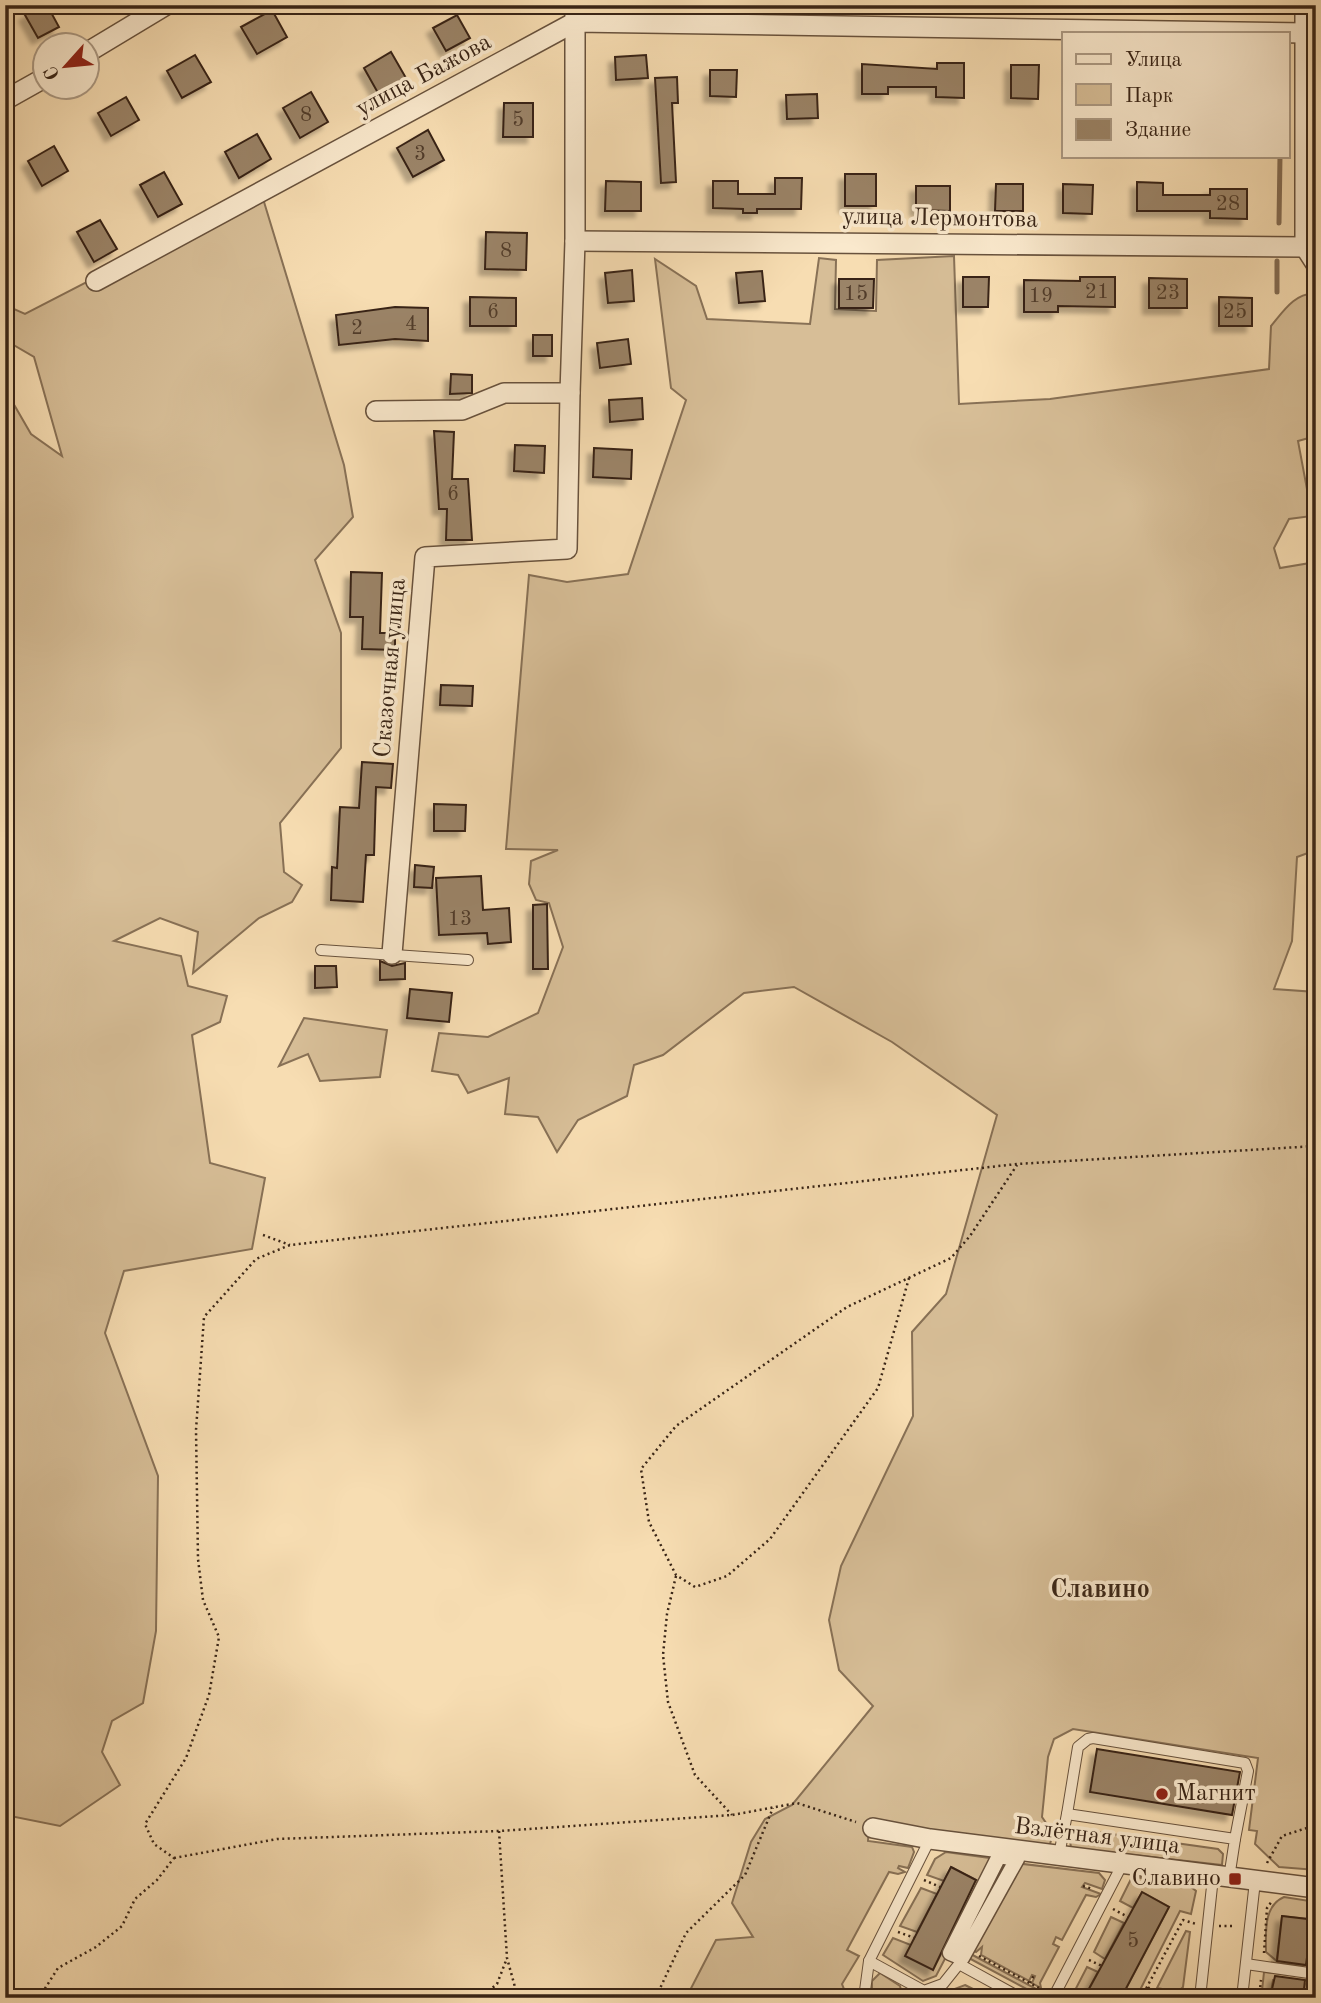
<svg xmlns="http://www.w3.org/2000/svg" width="1321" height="2003" font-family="'Old Standard TT',serif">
	<defs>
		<filter id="shadow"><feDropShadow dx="-6" dy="6" stdDeviation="2" flood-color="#0004"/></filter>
	</defs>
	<rect width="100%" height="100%" fill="#f7ddb2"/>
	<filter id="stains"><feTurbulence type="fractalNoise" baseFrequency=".00286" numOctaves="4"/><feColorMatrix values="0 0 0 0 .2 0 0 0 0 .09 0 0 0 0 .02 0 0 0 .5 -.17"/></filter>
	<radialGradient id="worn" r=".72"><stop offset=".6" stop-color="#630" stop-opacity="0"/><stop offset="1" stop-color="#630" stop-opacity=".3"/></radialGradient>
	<g fill="#d7be97" stroke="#887156" stroke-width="2">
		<polygon points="261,192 344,465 353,517 315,560 341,633 341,748 280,823 284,872 302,885 292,902 259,918 193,973 198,932 160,918 114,941 181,956 188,986 227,996 220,1022 192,1035 210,1163 265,1178 252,1249 124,1271 105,1333 158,1476 156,1631 143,1703 112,1721 102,1752 120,1785 60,1826 5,1815 5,389 31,434 62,456 34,357 5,340 5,305 25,314"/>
		<path d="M954,256L959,404L1050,399L1269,369L1271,326C1282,313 1296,291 1316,294V436L1298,441L1312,516L1289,519L1274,548L1280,568L1316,562V850L1297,857L1292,941L1274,989L1316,992V1870L1279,1867L1255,1844L1257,1831L1249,1830L1258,1758L1073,1729L1054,1739L1048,1757L1042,1817L1053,1833L1050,1844L1045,1847L869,1822L868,1841L912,1847L914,1852L908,1868L899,1866L898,1868L905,1872L898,1874L889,1872L847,1950L859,1956L842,1984L846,1994L852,1998H686L716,1940L753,1937L732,1903L751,1842L765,1819L792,1805L873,1706L839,1670L829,1620L841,1566L913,1416L912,1332L946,1294L997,1115L892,1042L794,987L744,993L663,1055L634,1065L627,1096L578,1120L557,1152L538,1117L505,1114L509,1078L468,1093L458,1075L432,1071L439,1033L488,1037L538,1013L563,947L549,903L536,900L529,884L531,861L558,850L506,849L529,575L567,582L628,574L686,400L671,388L655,259L696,286L707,319L810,324L819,258L836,260L835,309L876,311L877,260Z"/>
		<polygon points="304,1018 387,1030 380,1077 320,1081 308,1054 279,1066"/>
		<polygon points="1076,1829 1218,1849 1223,1854 1222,1865 1071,1848 1069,1833"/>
		<polygon points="946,1852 997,1859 936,1976 923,1981 883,1955 893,1938 911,1945 933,1970 978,1881 951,1867 944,1881 927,1875 935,1859"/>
		<polygon points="1015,1863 1099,1873 1105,1880 1102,1889 1085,1883 1082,1887 1101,1894 1096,1897 1086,1895 1062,1940 1056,1937 1053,1944 1059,1947 1040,1983 1041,1988 1032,1983 1035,1976 1032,1975 1029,1981 981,1955 982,1947 976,1952 969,1948"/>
		<polygon points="1136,1877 1191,1887 1196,1891 1191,1914 1180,1911 1136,1998 1121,1998 1169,1907 1142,1892 1133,1908 1120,1901 1131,1879"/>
		<polygon points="921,1888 937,1894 917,1932 900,1926"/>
		<path d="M1284,1897L1316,1902V1920L1282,1916L1277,1958L1306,1962L1307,1956L1312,1957L1311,1966L1279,1963L1266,1952C1266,1933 1263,1906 1284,1897Z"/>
		<polygon points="1111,1917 1124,1923 1105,1959 1094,1952"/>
		<polygon points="1186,1931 1190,1932 1183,1987 1178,1992 1157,1988"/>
		<polygon points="967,1952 1040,1991 1034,1993 965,1956"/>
		<polygon points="1087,1967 1098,1972 1084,1998 1071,1998"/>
		<polygon points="1264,1972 1316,1978 1315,1998 1303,1998 1305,1984 1273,1980 1271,1992 1262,1991"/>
		<path d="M880,1973L900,1986L902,1994C893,2001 881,1998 872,1992V1981Z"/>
		<polygon points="965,1985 991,1998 931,1998"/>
	</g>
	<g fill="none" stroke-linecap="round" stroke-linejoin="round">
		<g stroke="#846d54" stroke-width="5">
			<polyline points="1279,223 1280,156"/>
			<polyline points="1277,292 1277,261"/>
		</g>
	</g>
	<g fill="#9b8467" stroke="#382416" stroke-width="2" filter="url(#shadow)">
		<polygon points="42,5 47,5 59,27 38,38 25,15"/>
		<polygon points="272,10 287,37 257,54 241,27"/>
		<polygon points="457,15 470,38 446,51 433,28"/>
		<polygon points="391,52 406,78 378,93 364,68"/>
		<polygon points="195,55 211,82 182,98 167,71"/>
		<polygon points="646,55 648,78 616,80 615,57"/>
		<polygon points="937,63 964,63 964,98 936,97 936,87 888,87 888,94 862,94 862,64 937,69"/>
		<polygon points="1011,65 1039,65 1038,99 1011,98"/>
		<polygon points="710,70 737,70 736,97 710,96"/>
		<polygon points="677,77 678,103 672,103 676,182 661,183 655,78"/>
		<polygon points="311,92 328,122 300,138 283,108"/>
		<polygon points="817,94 818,118 787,119 786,95"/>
		<polygon points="126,97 139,120 111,136 98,113"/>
		<polygon points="504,103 533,103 533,137 503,137"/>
		<polygon points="428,130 444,160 413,177 397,148"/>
		<polygon points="257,134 271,159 239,178 225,152"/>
		<polygon points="54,146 68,171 42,186 28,161"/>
		<polygon points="164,172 182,204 158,217 140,185"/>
		<rect x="845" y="174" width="31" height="32"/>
		<polygon points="775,178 802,178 801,209 757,209 757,213 743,213 743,209 713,208 713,181 738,181 738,194 775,194"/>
		<polygon points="606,181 641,182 641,211 605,211"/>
		<polygon points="1137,182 1163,183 1163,195 1210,195 1210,189 1247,189 1247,219 1210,218 1210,211 1137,211"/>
		<polygon points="996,184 1023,184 1023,211 995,211"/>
		<polygon points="1063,184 1093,185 1092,214 1063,213"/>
		<polygon points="916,186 950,186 950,211 916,210"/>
		<polygon points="100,220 117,249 94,262 77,232"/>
		<polygon points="486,232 527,233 526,270 485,269"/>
		<polygon points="632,270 634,301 608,303 605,273"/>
		<polygon points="762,271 765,301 739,303 736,273"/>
		<polygon points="963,277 989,277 988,307 963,307"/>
		<polygon points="1080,277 1115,277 1115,307 1058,306 1058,312 1024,312 1024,280 1080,281"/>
		<polygon points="1149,278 1187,279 1187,308 1149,308"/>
		<polygon points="839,279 874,279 873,308 839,308"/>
		<polygon points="470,297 516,298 516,326 470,326"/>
		<polygon points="1219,297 1252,298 1252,326 1219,326"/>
		<polygon points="395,307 428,308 428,341 395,339 339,345 336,315"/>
		<rect x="533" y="335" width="19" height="21"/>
		<polygon points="628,339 631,364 600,368 597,343"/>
		<polygon points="451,374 472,375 472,393 450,394"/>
		<polygon points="642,398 643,419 610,422 609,400"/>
		<polygon points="434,431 454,432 452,479 468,479 472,540 446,540 447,509 439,509"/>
		<polygon points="515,445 545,446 544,473 514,471"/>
		<polygon points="594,448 632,450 631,479 593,477"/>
		<polygon points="351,572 382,573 380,633 395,633 395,650 362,649 363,617 350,617"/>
		<polygon points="441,685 473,686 472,706 440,705"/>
		<polygon points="362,762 393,764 391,788 376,787 374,855 366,855 363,902 331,900 332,867 337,868 340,807 359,808"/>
		<polygon points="434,804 466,805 465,831 434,831"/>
		<polygon points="415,865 434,867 432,888 414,887"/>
		<polygon points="481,876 483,910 509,908 511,942 488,944 487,933 439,935 436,878"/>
		<polygon points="547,904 548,969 533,969 533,905"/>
		<polygon points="380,961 392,966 405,963 405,979 380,980"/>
		<polygon points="315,966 336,966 337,987 315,988"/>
		<polygon points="410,989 452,993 449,1022 407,1018"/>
		<polygon points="1097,1749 1240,1772 1232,1815 1090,1792"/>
		<polygon points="951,1867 976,1880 933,1970 905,1956"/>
		<polygon points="1142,1892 1169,1907 1121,1998 1084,1998"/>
		<polygon points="1282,1916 1316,1920 1316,1951 1308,1950 1306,1965 1277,1961"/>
		<polygon points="1275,1976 1305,1980 1303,1998 1270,1998"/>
	</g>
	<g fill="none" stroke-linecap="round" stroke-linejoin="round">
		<defs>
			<g id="service">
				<polyline points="321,950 468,960"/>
				<polyline points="1067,1814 1078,1747 1088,1739 1093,1738 1245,1763 1248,1771 1235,1839"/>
				<polyline points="930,1839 869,1961 924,1991 943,1984 959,1964 1021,1998"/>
				<polyline points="1059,1855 1067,1814 1235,1839 1229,1878"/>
				<polyline points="1246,1964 1316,1974"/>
				<polyline points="864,1998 869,1961"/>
				<polyline points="909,1998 924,1991"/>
				<polyline points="1053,1998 1122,1865"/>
				<polyline points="1200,1998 1213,1877"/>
				<polyline points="1242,1998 1255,1881"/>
			</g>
			<polygon id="pedestrian" points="999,1856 1017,1859 962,1958 950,1953"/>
			<g id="minor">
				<polyline points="1305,5 1305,247 1316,264"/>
				<polyline points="88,52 166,5"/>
				<polyline points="5,100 46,77"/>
				<polyline points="575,241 1305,247"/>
				<polyline points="96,281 575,22 1306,33"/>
				<polyline points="376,411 462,410 504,393 570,393 575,241 575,5"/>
				<polyline points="392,954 425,557 567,549 570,393"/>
				<polyline points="873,1828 930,1839 1316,1888"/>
			</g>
		</defs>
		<use href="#service" stroke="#68523d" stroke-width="12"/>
		<use href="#pedestrian" stroke="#68523d" stroke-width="17"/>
		<use href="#minor" stroke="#68523d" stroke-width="22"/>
		<g stroke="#382416" stroke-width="2.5" stroke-dasharray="2 3.5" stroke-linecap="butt">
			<polyline points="263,1235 290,1245"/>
			<polyline points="909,1278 878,1388 770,1539 727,1576 695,1587 676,1575 649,1522 641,1469 676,1426 847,1307 951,1258 970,1236 1017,1165"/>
			<polyline points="676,1576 667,1614 663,1655 668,1702 695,1775 732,1815"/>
			<polyline points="499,1831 507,1958 518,1998"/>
			<polyline points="174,1858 277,1839 499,1831 732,1815 797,1803 856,1822"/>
			<polyline points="1267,1863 1282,1836 1316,1825"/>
			<polyline points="924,1880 940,1887"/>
			<polyline points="1083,1886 1093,1889"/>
			<polyline points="1113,1909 1128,1917"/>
			<polyline points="1219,1926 1233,1926"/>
			<polyline points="898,1932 915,1938"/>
			<polyline points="1308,1950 1315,1957"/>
			<polyline points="1264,1953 1267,1908 1272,1901"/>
			<polyline points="979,1956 1041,1989"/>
			<polyline points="1089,1960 1102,1966"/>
			<polyline points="1030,1983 1034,1975"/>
			<polyline points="1148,1987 1157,1998"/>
			<polyline points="656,1997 686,1933 745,1875 773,1808"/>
			<polyline points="39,1998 58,1968 96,1947 122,1926 135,1899 157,1880 174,1858 154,1844 145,1824 186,1758 209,1695 219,1637 203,1600 198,1559 196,1430 204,1317 256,1259 290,1245 1017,1164 1316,1146"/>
			<polyline points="480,1998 497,1984 507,1958"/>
			<polyline points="1141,1998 1183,1920 1196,1924"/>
			<polyline points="1259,1998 1261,1980"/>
		</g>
		<use href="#service" stroke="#fae9cd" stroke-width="10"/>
		<use href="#pedestrian" stroke="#fae9cd" stroke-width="14"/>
		<use href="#minor" stroke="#fae9cd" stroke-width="19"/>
	</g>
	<g fill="#8f2418" stroke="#fae9cd" stroke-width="2.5">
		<circle cx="1162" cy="1794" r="7"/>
		<rect x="1228" y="1872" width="14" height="14" rx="3.5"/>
	</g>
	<g text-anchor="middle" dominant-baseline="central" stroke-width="7" stroke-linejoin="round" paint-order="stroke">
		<g font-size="21" fill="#513c2a">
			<text x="306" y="115">8</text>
			<text x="518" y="120">5</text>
			<text x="420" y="154">3</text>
			<text x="1228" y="204">28</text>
			<text x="506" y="251">8</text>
			<text x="1097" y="292">21</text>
			<text x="1168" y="293">23</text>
			<text x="856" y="294">15</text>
			<text x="1041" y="296">19</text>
			<text x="493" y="312">6</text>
			<text x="1235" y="312">25</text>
			<text x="411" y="324">4</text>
			<text x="357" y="328">2</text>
			<text x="453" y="494">6</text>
			<text x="460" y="919">13</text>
			<text x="1133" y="1941">5</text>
		</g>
		<g font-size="24" fill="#382416" stroke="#fae9cd">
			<text transform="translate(424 76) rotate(-28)">улица Бажова</text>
			<text transform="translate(940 219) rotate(1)">улица Лермонтова</text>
			<text transform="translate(391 668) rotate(-85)">Сказочная улица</text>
			<text transform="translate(1097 1837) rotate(7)">Взлётная улица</text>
		</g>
		<g font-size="24" fill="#382416" stroke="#fae9cd" text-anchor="start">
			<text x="1176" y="1794">Магнит</text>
			<text x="1221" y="1879" text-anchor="end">Славино</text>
		</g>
		<g font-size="26" font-weight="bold" fill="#382416" stroke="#fae9cd">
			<text x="1100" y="1590">Славино</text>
		</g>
	</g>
	<rect width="1321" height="2003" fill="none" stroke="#f7ddb2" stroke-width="28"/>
	<rect x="7" y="7" width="1307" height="1989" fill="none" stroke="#382416" stroke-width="3.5"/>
	<rect x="14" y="14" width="1293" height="1975" fill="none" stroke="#382416" stroke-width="2"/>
	<rect x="1062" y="32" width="228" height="126" fill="#fae9cd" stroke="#ac9a84" stroke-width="2"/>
	<rect x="1076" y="54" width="35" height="10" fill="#fae9cd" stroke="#ac9a84" stroke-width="2"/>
	<text x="1125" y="66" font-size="21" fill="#382416">Улица</text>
	<rect x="1076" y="84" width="35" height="21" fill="#d7be97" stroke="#ac9a84" stroke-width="2"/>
	<text x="1125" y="102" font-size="21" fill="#382416">Парк</text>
	<rect x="1076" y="119" width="35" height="21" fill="#9b8467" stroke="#ac9a84" stroke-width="2"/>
	<text x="1125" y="136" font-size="21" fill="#382416">Здание</text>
	<g transform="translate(66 66) rotate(243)"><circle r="33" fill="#fae9cd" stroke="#ac9a84" stroke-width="2"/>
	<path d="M0-5L12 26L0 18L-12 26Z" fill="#8f2418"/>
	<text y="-10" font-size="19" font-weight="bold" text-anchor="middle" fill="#382416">С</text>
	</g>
	<rect width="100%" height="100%" filter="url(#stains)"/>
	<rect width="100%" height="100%" fill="url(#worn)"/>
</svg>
